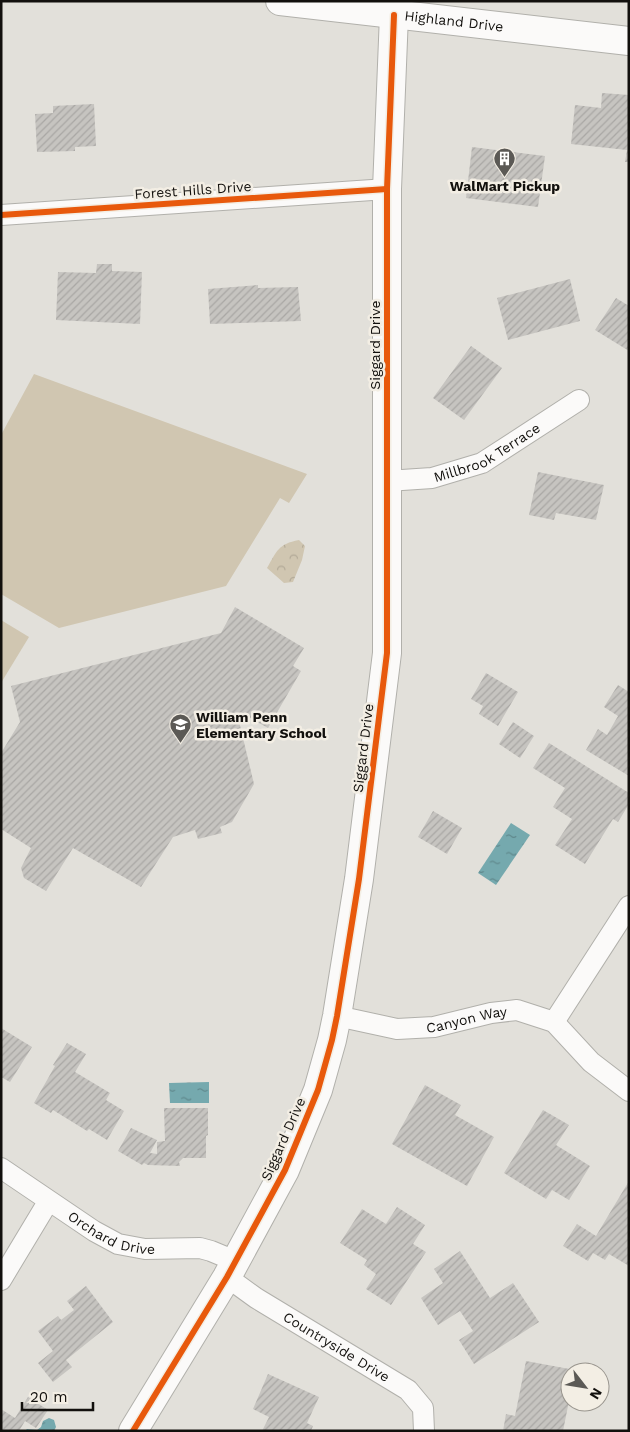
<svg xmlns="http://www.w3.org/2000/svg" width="630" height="1432" font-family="'Work Sans',sans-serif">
	<defs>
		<pattern id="park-crowns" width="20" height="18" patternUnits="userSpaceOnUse" patternTransform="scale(1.25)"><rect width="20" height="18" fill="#d0c6b1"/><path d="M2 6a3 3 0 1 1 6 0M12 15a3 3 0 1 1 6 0" fill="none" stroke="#b2a997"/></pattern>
		<pattern id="water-ripples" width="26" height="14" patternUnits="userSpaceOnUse" patternTransform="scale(1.25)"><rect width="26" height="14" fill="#75a9ae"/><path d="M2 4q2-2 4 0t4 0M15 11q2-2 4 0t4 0" fill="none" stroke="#5f888c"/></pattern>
		<pattern id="building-hatch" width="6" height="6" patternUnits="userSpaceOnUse" patternTransform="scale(1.25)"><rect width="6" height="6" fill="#c6c4c0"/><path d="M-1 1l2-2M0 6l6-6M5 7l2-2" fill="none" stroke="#a9a7a4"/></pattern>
	</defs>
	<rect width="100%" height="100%" fill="#e2e0da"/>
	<g fill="#d0c6b1">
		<polygon points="34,374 307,474 289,503 280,498 226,586 59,628 1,594 1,435"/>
		<polygon points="1,620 29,637 1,683"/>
	</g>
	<path fill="url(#park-crowns)" d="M299,540L305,546L302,560L293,582L284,583L267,568C277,551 278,544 299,540Z"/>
	<g fill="url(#water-ripples)">
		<polygon points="511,823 530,835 496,885 478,873"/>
		<polygon points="209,1082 209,1103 170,1103 169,1083"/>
		<polygon points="49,1418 54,1420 56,1427 54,1431 25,1431 27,1429 37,1430 41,1427 43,1421"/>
	</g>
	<g fill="url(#building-hatch)">
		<polygon points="602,93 629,95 629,162 625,162 627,150 571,144 575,105 601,108"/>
		<polygon points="94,104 96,146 75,147 75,151 37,152 35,114 53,113 53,106"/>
		<polygon points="472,147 545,156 538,207 466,198"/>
		<polygon points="97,264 112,264 112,271 142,272 140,324 56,320 58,272 96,273"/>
		<polygon points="570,279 580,321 508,340 497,298"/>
		<polygon points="258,285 258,288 298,287 301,321 210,324 208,289"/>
		<polygon points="616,298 629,306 629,351 595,330"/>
		<polygon points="471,346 502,368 464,420 433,398"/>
		<polygon points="538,472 604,485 596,520 556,513 554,520 529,515"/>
		<polygon points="235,607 304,648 293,666 301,671 268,728 241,713 238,717 254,784 232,822 220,827 222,833 198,839 195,830 173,837 141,887 73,848 46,891 24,878 21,868 31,848 1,829 1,753 20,722 11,686 221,633"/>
		<polygon points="486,673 518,692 498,726 479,714 483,706 471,699"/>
		<polygon points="618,685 629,692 629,776 586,750 598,729 607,735 618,716 604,707"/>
		<polygon points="513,722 534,736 520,758 499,744"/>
		<polygon points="549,743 629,793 629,804 618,822 613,819 585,864 555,845 572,819 553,807 565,788 533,768"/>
		<polygon points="433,811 462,828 447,854 418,837"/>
		<polygon points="1,1028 32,1047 10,1082 1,1077"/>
		<polygon points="67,1043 86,1054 75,1072 110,1093 106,1100 124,1111 107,1140 89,1129 87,1131 53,1110 51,1113 34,1103 55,1066 53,1065"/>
		<polygon points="425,1085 461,1105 455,1115 494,1137 467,1186 392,1144"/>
		<polygon points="164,1108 208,1108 208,1135 206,1136 206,1158 183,1158 179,1162 180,1166 148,1165 144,1163 142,1165 118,1151 131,1128 157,1140 150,1153 157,1154 157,1142 165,1141"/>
		<polygon points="543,1110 569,1125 556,1145 590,1166 569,1200 552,1190 546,1199 504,1173"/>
		<polygon points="629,1181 629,1266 609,1254 605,1260 593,1253 588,1261 563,1246 577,1224 596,1236"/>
		<polygon points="397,1207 425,1225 413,1244 426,1252 391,1305 366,1289 376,1274 364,1265 367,1260 340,1243 362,1209 386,1224"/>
		<polygon points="460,1251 490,1298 513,1283 539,1322 474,1364 459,1340 473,1331 460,1311 438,1325 421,1298 443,1283 434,1269"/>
		<polygon points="86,1286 113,1322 66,1360 72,1367 53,1382 38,1363 53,1351 38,1331 58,1316 61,1320 74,1310 67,1301"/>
		<polygon points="526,1361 575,1370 575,1372 570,1372 570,1396 563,1431 503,1431 506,1414 515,1416"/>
		<polygon points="268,1374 319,1397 307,1423 313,1426 311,1431 262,1431 269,1417 253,1409"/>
		<polygon points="28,1397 48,1410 36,1428 25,1421 19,1431 1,1431 1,1409 15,1418"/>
	</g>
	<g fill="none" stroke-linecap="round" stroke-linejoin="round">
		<defs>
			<g id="street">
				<polyline points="1,215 387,189"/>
				<path id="s1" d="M387,481L432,478L482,463L579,400"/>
				<path id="s2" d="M337,1016L397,1029L434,1027L491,1013L517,1010L554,1022L591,1062L629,1091"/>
				<polyline points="554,1022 629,906"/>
				<path id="s3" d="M1,1168L94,1231L118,1244L145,1249L200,1248L211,1251L235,1261"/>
				<path id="s4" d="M227,1277L256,1298L408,1390L423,1408L424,1431"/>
				<polyline points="1,1280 48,1202"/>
			</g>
			<g id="secondary">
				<path id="s5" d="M280,1L629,41"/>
				<polyline points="133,1431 227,1277 285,1170 318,1090 332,1040 337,1016 359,879 387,653 387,189 394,15"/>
			</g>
		</defs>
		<use href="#street" stroke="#b1b0ab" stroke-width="22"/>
		<use href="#secondary" stroke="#b1b0ab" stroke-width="30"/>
		<use href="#street" stroke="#fbfaf9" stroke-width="20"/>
		<use href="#secondary" stroke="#fbfaf9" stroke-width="28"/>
		<defs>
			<g id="cycleway">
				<polyline points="1,215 387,189"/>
				<polyline points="133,1431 227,1277 285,1170 318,1090 332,1040 337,1016 359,879 387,653 387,189 394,15"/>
			</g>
		</defs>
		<use href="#cycleway" stroke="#f3eee4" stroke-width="9"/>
		<use href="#cycleway" stroke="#e8590c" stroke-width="6"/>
	</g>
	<defs>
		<symbol id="building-pin" viewBox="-11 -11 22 30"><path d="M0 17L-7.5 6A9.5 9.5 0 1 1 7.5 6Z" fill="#5b5955" stroke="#f3eee4"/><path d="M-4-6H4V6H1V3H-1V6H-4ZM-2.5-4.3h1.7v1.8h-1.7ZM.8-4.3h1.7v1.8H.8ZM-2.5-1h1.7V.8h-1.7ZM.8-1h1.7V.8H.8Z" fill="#fff"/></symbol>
		<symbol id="school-pin" viewBox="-11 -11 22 30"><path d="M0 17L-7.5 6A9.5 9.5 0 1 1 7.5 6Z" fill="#5b5955" stroke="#f3eee4"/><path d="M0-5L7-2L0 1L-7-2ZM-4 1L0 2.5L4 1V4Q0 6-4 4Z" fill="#fff"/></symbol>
	</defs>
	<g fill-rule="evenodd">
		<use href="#building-pin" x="492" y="146" width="25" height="34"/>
		<use href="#school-pin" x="168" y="712" width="25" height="34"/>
	</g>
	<g text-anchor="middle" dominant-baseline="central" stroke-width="5" stroke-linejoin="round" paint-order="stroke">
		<g font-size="14" fill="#12100d" stroke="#f3eee4">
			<text stroke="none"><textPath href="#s5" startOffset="175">Highland Drive</textPath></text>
			<text transform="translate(193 190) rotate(-4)">Forest Hills Drive</text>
			<text transform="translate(375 345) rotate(-90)">Siggard Drive</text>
			<text stroke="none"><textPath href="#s1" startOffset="106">Millbrook Terrace</textPath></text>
			<text transform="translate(363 748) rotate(-83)">Siggard Drive</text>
			<text stroke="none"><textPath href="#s2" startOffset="132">Canyon Way</textPath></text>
			<text transform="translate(283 1139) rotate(-66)">Siggard Drive</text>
			<text stroke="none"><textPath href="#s3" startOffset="130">Orchard Drive</textPath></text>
			<text stroke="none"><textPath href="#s4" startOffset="130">Countryside Drive</textPath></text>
		</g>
		<g font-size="14" font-weight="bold" fill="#12100d" stroke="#f3eee4">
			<text x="505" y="186">WalMart Pickup</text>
			<text x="196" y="717" text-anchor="start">William Penn<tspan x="196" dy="16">Elementary School</tspan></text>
		</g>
	</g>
	<rect width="630" height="1432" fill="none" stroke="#12100d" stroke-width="5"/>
	<g transform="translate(585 1387) rotate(121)"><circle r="24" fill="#f3eee4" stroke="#99958e"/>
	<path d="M0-4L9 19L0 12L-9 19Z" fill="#5b5955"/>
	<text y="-8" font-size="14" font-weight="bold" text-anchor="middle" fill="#12100d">N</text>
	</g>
	<path d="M22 1402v8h71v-8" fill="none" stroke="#12100d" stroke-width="2.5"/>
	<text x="30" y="1402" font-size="15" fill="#12100d" stroke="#f3eee4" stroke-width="4" paint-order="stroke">20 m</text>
</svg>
